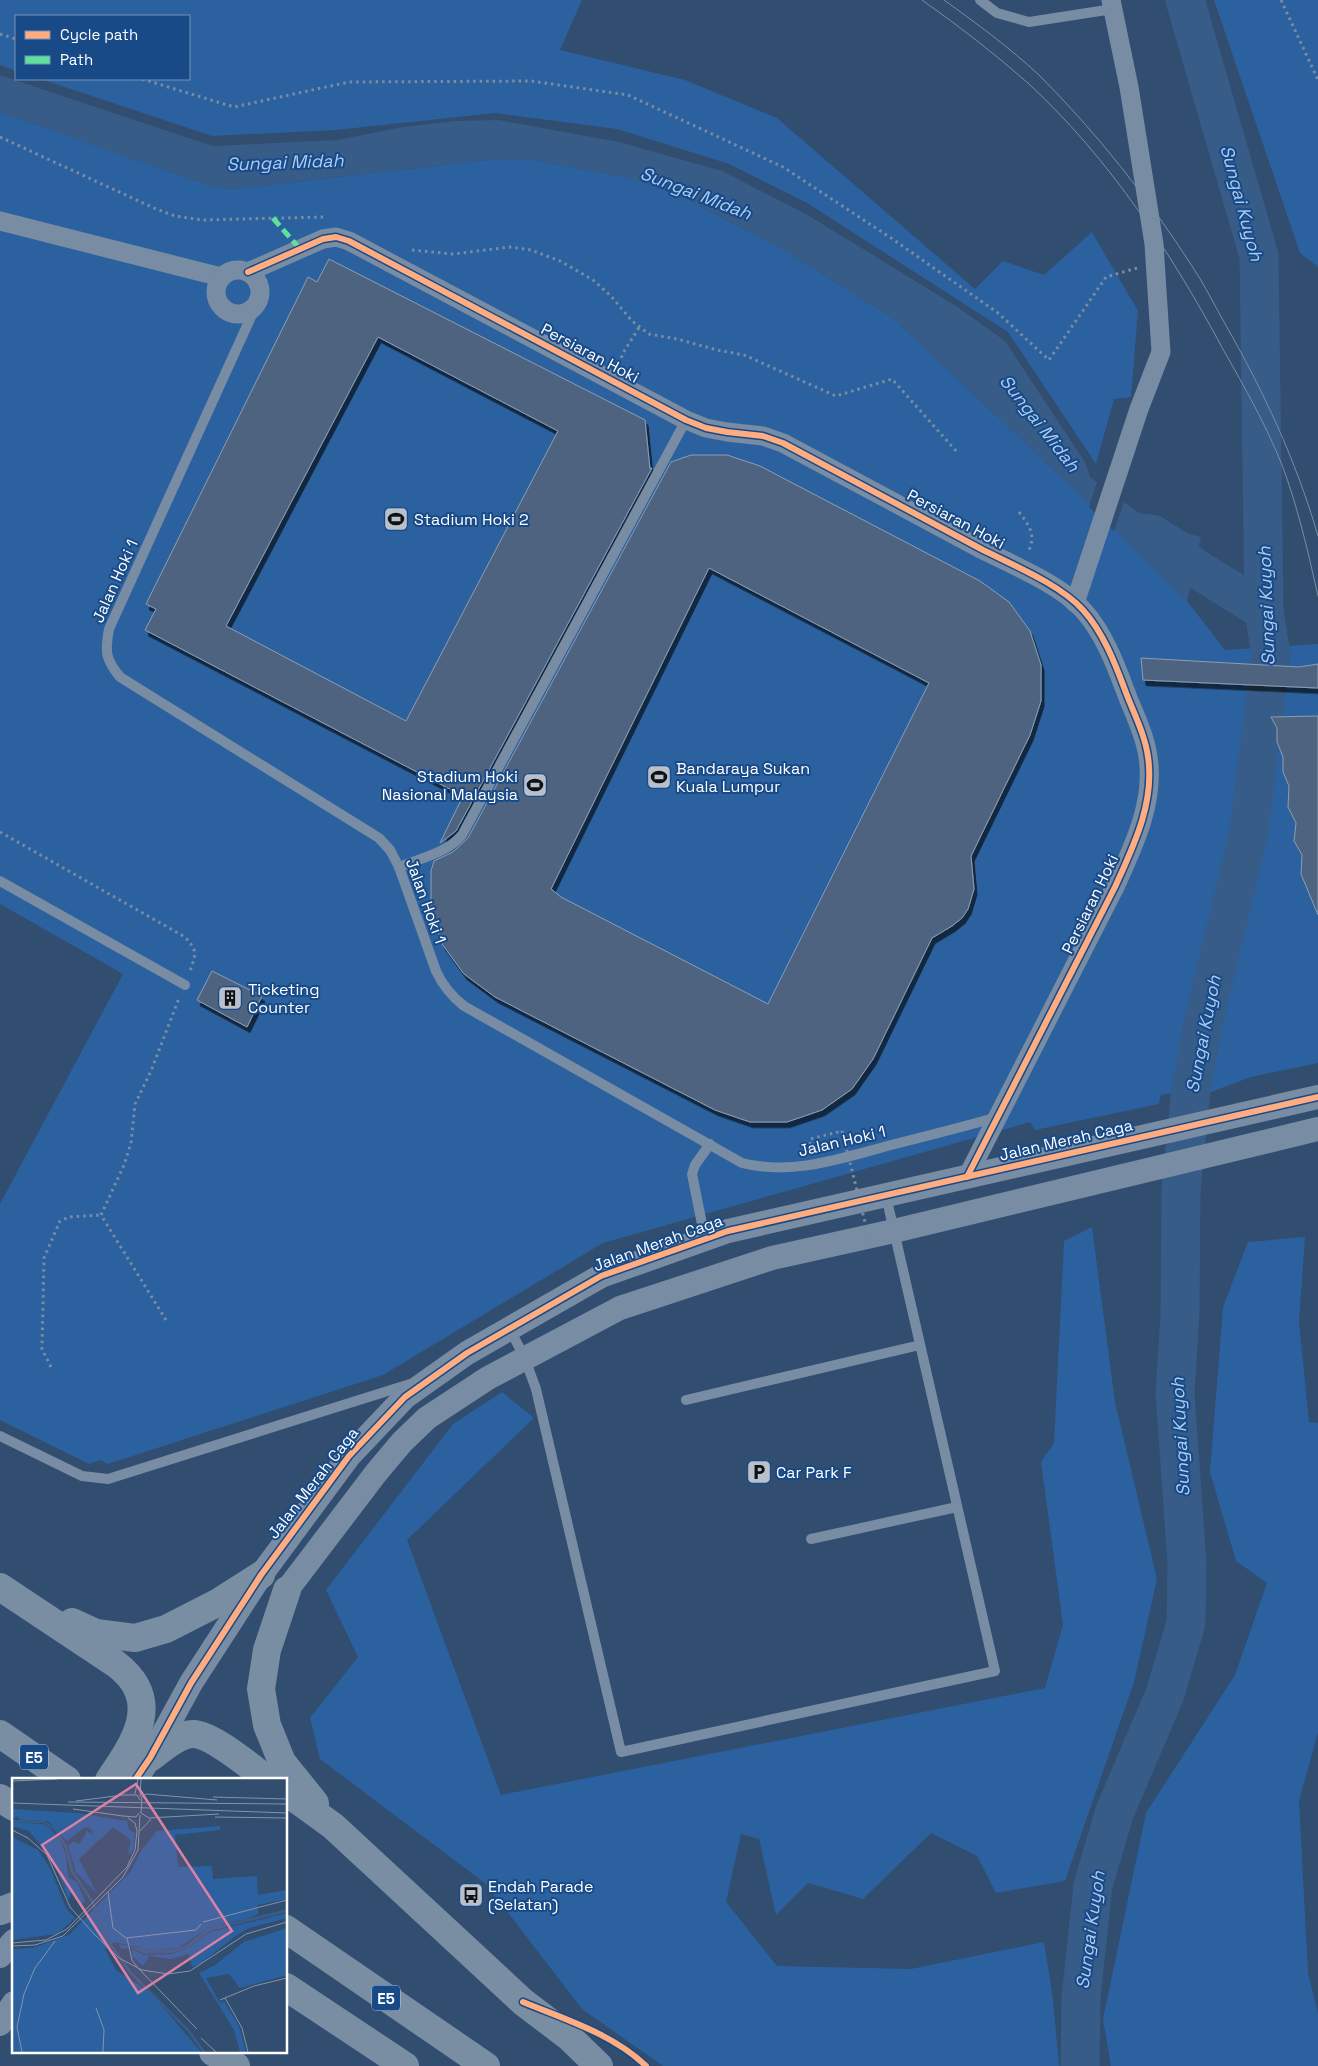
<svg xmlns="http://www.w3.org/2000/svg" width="1318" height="2066" font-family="'Space Grotesk',sans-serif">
	<defs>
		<filter id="shadow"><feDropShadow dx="3" dy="5.5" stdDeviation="0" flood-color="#0009"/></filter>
	</defs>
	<rect width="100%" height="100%" fill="#314d6f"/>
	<g fill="#2c619f">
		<polygon points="0,0 582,0 560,50 685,80 777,118 975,289 1003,261 1044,275 1092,232 1138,311 1131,397 1114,399 1096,464 1008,332 807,203 729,164 617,129 495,113 336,130 212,136 41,79 189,79 189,16 16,16 16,71 0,65"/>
		<polygon points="1214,0 1318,0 1318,267 1300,253"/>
		<polygon points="0,112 208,185 233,189 487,160 534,160 631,178 683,197 784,250 893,318 1084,498 1187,601 1225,650 1318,644 1318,1063 1251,1077 1203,1095 1206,1086 1161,1095 1159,1104 1035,1130 1030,1122 603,1243 383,1375 108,1464 100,1460 89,1464 0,1420 0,1204 123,974 0,904"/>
		<polygon points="1092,1227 1115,1402 1157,1579 1134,1682 1065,1881 996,1893 977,1856 931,1833 863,1899 808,1883 776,1915 759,1839 741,1834 726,1902 777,1966 911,1969 1044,1942 1053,1999 1059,2066 663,2066 582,2009 486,1884 320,1759 310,1718 358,1657 326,1590 453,1424 502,1392 534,1418 407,1540 501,1795 1045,1688 1063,1625 1041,1462 1054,1443 1064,1241"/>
		<polygon points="1305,1237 1299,1322 1309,1422 1318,1423 1318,1732 1299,1801 1308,1973 1318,2014 1318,2066 1111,2066 1103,2019 1146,1813 1235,1675 1267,1583 1236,1561 1210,1472 1223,1307 1248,1242"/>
	</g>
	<polygon fill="#375c88" points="0,75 213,146 338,140 397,128 455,121 499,120 619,142 722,171 806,214 956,306 1005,341 1085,462 1090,477 1139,513 1160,516 1189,534 1201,537 1187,601 1084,498 893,318 784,250 683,197 631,178 534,160 487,160 233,189 208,185 0,112"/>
	<polygon fill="#314d6f" points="1098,479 1125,499 1114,531 1089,507"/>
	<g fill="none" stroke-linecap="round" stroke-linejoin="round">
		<g stroke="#375c88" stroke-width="39">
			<polyline points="1151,534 1194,567 1264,611"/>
			<polyline points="1080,2066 1081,1998 1093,1885 1115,1811 1165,1694 1186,1623 1187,1564 1175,1393 1180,1314 1181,1189 1191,1089 1203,1024 1249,831 1271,655 1264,611 1259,256 1185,0"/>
		</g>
	</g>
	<g fill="#4e6480" stroke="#8c9db2" fill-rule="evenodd" filter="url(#shadow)">
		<path d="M329,259L645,420L650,469L652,468L456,831L440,843L463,796L145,630L156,609L146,604L308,277L317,282ZM378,337L558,431L406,721L226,626Z"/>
		<path d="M691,455H727L760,466L980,581L1009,602L1030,631L1041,665V701L1030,735L971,856L974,889L968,909L962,918L952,926L932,938L873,1059L852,1089L822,1110L787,1122H750L715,1110L495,997L464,974L442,944L431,908V871L434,861L453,852L468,838L671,462ZM709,568L929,683L768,1004L561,897L551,889Z"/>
		<polygon points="1141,658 1299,667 1318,664 1318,688 1143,680"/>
		<polygon points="1318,716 1318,915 1301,874 1302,855 1294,841 1296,823 1288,807 1289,786 1283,772 1283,757 1277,742 1277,728 1271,717"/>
		<polygon points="212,971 262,996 247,1027 197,1000"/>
	</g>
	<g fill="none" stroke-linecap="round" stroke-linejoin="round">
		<g stroke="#788ca4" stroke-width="3" stroke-dasharray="2.5 4" stroke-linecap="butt">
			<polyline points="1281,0 1318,80"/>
			<polyline points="0,34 16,39"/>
			<polyline points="142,79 234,107 349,82 531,81 628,95 783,167 891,238 998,313 1049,360 1106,277 1137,268"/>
			<polyline points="0,137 156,209 175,216 202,220 324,217"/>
			<polyline points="412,250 453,254 510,247 531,250 560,261 593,280 611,296 632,321 649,334 677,339 717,350 744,355 836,396 892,379 957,452"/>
			<polyline points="619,364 623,353 640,326"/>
			<path d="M1019,512C1029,525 1036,535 1029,550"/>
			<path d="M0,832L185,937C198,951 196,954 190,971"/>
			<polyline points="811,1151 810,1139 842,1131"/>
			<polyline points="166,1320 101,1215 124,1165 131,1143 135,1104 151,1071 179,998"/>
			<polyline points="51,1367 42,1349 44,1258 60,1221 69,1217 101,1215"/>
		</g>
		<g stroke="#788ca4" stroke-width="10">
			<polyline points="980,0 997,13 1029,22 1113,9"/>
			<path d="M255,308L109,629C105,651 105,659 120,677L379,838L390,850L399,867L436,971C443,986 451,996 464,1006L742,1163C792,1176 842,1158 891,1145C927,1136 962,1127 998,1117"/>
			<path d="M399,867C421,858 447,853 462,835L686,420"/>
			<polyline points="0,881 185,985"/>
			<polyline points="705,1239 692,1174 695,1165 710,1144"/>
			<polyline points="510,1329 525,1359 536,1389 621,1752 995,1671 886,1196"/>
			<polyline points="686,1400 920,1345"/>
			<polyline points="0,1436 82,1476 108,1479 410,1384"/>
			<polyline points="811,1539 957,1507"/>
		</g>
		<g stroke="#788ca4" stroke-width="19">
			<polyline points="0,221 221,277"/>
			<circle cx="238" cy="292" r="22"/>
			<path d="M248,272L323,239L336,237L349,241L686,420L706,428L727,432L763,436L783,443C850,479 917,514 983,550C1013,565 1061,585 1083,610C1103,632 1115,663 1125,690C1133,712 1145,734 1148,757C1155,803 1133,847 1115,887L967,1177"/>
			<polyline points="1075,603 1139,409 1161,352 1154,244 1129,87 1111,0"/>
		</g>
		<g stroke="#788ca4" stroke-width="24">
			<polyline points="287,1590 376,1473 402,1442 427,1418 488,1378 620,1308 772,1258 894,1231 1318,1129"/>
			<polyline points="135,1780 150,1758 191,1683 261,1575 349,1456 405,1397 467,1353 601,1276 728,1231 1318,1097"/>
			<polyline points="0,1956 14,1941"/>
			<polyline points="0,2024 14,2003"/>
		</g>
		<g stroke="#798da3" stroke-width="28">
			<path d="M0,1587L116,1664C163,1700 136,1741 109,1780"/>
			<polyline points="287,1590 267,1650 261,1689 267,1725 282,1762 315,1803"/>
			<polyline points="72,1622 96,1633 135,1638 166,1629 217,1603 261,1575"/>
			<polyline points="0,1734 67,1780"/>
			<path d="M150,1758C161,1750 178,1734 193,1734C212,1734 252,1768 268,1780"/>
			<polyline points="286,1792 333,1826 523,2002 569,2037 599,2066"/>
			<polyline points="0,1798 14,1807"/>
			<polyline points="0,1911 14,1906"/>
			<polyline points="286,1929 486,2066"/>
			<polyline points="286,1987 405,2066"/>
			<polyline points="213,2052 236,2066"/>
		</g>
		<g stroke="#798da3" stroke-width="1">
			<path d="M922,0C959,26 995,54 1029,84C1110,159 1172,254 1224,351C1245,388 1266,425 1282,465C1298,507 1308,552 1318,596"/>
			<path d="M944,0C976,23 1010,48 1039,75C1097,133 1148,198 1192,266C1204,284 1214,304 1224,322C1263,390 1296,460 1318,536"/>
		</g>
		<polyline stroke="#788ca4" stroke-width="3" stroke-dasharray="2.5 4" stroke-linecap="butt" points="842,1131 872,1250"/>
		<polyline stroke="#60e19b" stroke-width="5" stroke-dasharray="10 5" stroke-linecap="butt" points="273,218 299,248"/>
		<defs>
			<g id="cycleway">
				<path d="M248,272L323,239L336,237L349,241L686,420L706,428L727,432L763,436L783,443C850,479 917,514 983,550C1013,565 1061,585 1083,610C1103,632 1115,663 1125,690C1133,712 1145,734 1148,757C1155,803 1133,847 1115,887L967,1177"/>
				<polyline points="135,1780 150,1758 191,1683 261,1575 349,1456 405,1397 467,1353 601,1276 728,1231 1318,1097"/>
				<path d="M523,2002C564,2019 613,2034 646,2066"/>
			</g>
		</defs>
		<use href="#cycleway" stroke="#184a88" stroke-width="9"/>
		<use href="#cycleway" stroke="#ffac80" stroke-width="6"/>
	</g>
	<defs>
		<symbol id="stadium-square" viewBox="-11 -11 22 22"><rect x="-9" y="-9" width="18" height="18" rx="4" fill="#b7c1cd" stroke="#184a88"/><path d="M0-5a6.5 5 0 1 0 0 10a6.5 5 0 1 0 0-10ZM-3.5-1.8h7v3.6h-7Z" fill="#111"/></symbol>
		<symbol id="building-square" viewBox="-11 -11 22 22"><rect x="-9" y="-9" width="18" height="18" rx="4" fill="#b7c1cd" stroke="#184a88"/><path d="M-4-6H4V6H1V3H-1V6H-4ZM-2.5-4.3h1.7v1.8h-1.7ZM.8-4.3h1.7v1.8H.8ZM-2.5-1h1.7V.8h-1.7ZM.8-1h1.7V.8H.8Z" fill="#111"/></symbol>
		<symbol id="parking-square" viewBox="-11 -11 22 22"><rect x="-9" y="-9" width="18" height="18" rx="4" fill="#b7c1cd" stroke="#184a88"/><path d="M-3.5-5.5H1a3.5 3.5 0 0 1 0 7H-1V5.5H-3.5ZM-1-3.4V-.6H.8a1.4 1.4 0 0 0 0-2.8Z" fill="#111"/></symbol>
		<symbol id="bus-square" viewBox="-11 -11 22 22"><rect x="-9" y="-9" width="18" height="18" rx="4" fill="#b7c1cd" stroke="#184a88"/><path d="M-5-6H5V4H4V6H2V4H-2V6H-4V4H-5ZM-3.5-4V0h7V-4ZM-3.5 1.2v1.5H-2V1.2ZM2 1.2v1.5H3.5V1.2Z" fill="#111"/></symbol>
	</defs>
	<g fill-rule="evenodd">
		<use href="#stadium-square" x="382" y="505" width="28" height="28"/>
		<use href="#stadium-square" x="645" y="763" width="28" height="28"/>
		<use href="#stadium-square" x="521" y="771" width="28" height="28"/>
		<use href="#building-square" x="216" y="984" width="28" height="28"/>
		<use href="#parking-square" x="745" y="1458" width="28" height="28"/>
		<use href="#bus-square" x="457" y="1881" width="28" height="28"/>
	</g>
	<g text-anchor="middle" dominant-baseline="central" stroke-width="4" stroke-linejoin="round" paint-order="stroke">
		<g fill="#184a88" stroke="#bac9db" stroke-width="1">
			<rect x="20" y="1744.5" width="28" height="25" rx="4"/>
			<rect x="372" y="1985.5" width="28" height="25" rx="4"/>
		</g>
		<g font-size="15" font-weight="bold" fill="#fff">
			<text x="34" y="1757">E5</text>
			<text x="386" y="1998">E5</text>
		</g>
		<g font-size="16" fill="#fff" stroke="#184a88">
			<text transform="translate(590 353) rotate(28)">Persiaran Hoki</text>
			<text transform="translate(956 519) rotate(28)">Persiaran Hoki</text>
			<text transform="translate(115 581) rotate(-66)">Jalan Hoki 1</text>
			<text transform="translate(426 901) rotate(70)">Jalan Hoki 1</text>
			<text transform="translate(1090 904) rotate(-64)">Persiaran Hoki</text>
			<text transform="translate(1066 1140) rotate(-13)">Jalan Merah Caga</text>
			<text transform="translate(842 1141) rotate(-13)">Jalan Hoki 1</text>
			<text transform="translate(658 1243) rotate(-20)">Jalan Merah Caga</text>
			<text transform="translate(313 1483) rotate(-52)">Jalan Merah Caga</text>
		</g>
		<g font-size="16" fill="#fff" stroke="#184a88" text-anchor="start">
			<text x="414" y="519">Stadium Hoki 2</text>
			<text x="676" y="768">Bandaraya Sukan<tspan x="676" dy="18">Kuala Lumpur</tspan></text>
			<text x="518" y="776" text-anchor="end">Stadium Hoki<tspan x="518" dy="18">Nasional Malaysia</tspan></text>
			<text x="248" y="989">Ticketing<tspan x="248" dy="18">Counter</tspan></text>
			<text x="776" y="1472">Car Park F</text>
			<text x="488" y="1886">Endah Parade<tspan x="488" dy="18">(Selatan)</tspan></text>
		</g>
		<g font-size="18" font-style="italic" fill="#abcdf5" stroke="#184a88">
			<text transform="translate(285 162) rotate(-2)">Sungai Midah</text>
			<text transform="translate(696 193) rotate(21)">Sungai Midah</text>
			<text transform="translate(1242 203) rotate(75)">Sungai Kuyoh</text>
			<text transform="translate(1040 423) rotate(52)">Sungai Midah</text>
			<text transform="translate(1266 606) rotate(-92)">Sungai Kuyoh</text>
			<text transform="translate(1203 1034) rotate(-79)">Sungai Kuyoh</text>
			<text transform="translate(1180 1437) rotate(-93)">Sungai Kuyoh</text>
			<text transform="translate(1090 1930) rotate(-82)">Sungai Kuyoh</text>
		</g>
	</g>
	<g transform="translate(12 1778)">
		<rect width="275" height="275" fill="#314d6f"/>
		<path d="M0,31L65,35L115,43L117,52L123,55L121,73L116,77L119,62L101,49L67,81L85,116L64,94L56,68L61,64L68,66L75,53L81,57L79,51L73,49L55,63L36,43L8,42L5,38L0,41ZM0,44L31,46L38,50L47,60L54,77L56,99L65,104L73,123L69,126L60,113L56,122L43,85L17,53L0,48ZM208,48V52L163,57L166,89L200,88L201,101L245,98L246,117L275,112V121L246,127V136L237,140L196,150L166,170L141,172L102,164L93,171L104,192L139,215L189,274H0V171L21,170L57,157L119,93L129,73L145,53ZM0,59L26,72L38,90L54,130L63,140L45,156L0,162ZM275,135V140L237,150L225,157L188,186L180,189L177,176L159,181L137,178L131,188L120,178V171L132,177L160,176L179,168L198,154ZM275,150V197L228,210L217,196L194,200L208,225L212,223L227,248L234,274H228L222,252L187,195L203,187L232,164Z" fill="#2c619f"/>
		<path d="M275,131V134L198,153L179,168L160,175L132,176L120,170L109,171L107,166L141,172L162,171L174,167L196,150Z" fill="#375c88"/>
		<path fill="none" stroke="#375c88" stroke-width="2.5" d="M0,43L32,44L43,51L54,69L60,93L80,123L98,166L118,194L176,252L192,274"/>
		<path fill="none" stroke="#8394a9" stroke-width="1" d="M0,3L45,1M123,16L126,1M128,19L129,1M201,19L275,21M205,22L134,16L130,18L129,35L137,40L207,36M64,23L111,17H125L128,22M56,24L275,26M0,25L275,35M61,31L111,38L124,39L127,35M203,39L275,40M116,40L123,45L125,53M0,52L16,60L35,77L58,129L82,156L107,180L130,192L156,196L178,193L234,156L275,144M128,53L139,41M96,114L101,150L114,160L184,152L189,146M191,144L275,122M115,160L120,182L126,190L185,251M0,165L34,162L55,151L115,89L123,72L125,53M0,168L23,167L51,158L111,99L126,72L128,37M213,220L230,250L236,274M208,222L242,208L275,200M84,230L92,252L91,274M189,260L204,274M10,274L5,249L12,216L23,190L43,163"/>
		<path fill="#dd80a5" fill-opacity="0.15" stroke="#dd80a5" stroke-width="2.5" d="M124,6L220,153L126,215L30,67Z"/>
		<rect width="275" height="275" fill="none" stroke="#fff" stroke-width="2.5"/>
	</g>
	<rect x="15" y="15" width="175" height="65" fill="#184a88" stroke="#7492b8"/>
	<rect x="25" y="31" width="25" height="8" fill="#ffac80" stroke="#7492b8"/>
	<text x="60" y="40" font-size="15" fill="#ffffff">Cycle path</text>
	<rect x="25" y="56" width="25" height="8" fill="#60e19b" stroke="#7492b8"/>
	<text x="60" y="65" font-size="15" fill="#ffffff">Path</text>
</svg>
